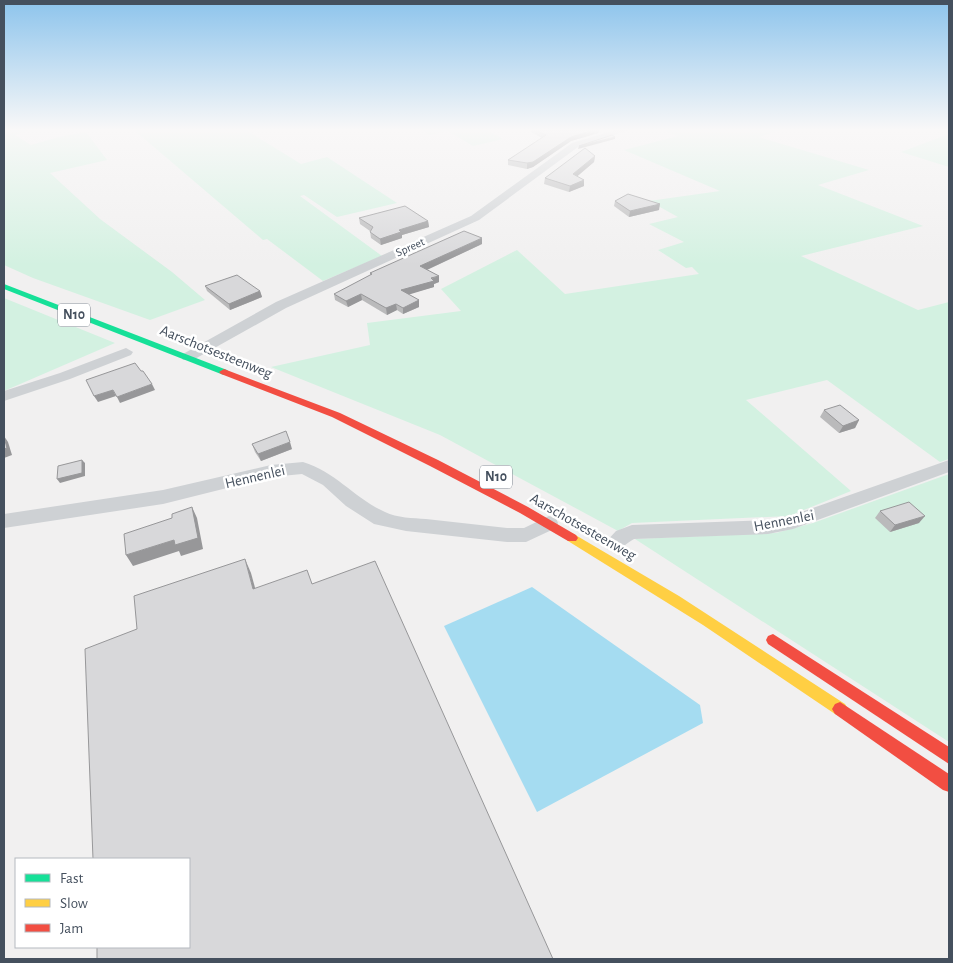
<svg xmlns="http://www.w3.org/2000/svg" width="953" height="963" font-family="'Alegreya Sans',sans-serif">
	<rect width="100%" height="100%" fill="#f1f0f0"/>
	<g fill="#d3f1e1">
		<polygon points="4,130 31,130 15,135 31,145 59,137 86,132 107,160 50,173 100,219 172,272 205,300 150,320 33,278 4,265"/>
		<polygon points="134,130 246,130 301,164 327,157 397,203 337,217 304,195 300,196 382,256 323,281 267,239 263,240"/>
		<polygon points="423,130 487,130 503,139 473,146 448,131 430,135"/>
		<polygon points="663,130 781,130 759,137 869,170 818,185 923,226 801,256 918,310 949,302 949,459 940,462 827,380 746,400 851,491 789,516 632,523 618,531 440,435 271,367 370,345 367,323 461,311 441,289 517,250 565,294 699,274 692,267 686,268 658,250 684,242 649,224 678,217 649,201 720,191 624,150 678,136"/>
		<polygon points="949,134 949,167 901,152"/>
		<polygon points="4,298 115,343 4,391"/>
		<polygon points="949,474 949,742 635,539 776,533 813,523"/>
	</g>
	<polygon fill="#a5dcf1" points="532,587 700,705 703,723 537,812 444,626"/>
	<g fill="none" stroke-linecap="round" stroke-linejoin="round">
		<g fill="#ced1d4" fill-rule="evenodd">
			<polygon points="616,130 629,130 578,147 479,220 286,308 193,360 183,360 181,357 183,354 276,302 471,216 572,143"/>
			<polygon points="126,348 133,352 131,355 70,379 4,401 4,391 60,373"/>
			<path d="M949,460V472L793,529L768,534L634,539C624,544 620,554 607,549L604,544L616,531L632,525L768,520L793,515Z"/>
			<path d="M303,462C336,472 354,498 385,512C397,518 413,518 426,519C453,522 480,525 507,528H524L549,516L556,518L558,523L556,528L526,542H507L406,531L374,524L346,506L323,485L302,474L271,477L163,504L4,528V514L163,490L271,465Z"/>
		</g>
		<polygon fill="#16e098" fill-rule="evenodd" points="4,284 227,370 229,372 224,375 221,374 4,289"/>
		<polygon fill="#ffcf43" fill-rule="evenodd" points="572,533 679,596 845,704 848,709 845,714 840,716 835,714 703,625 568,541 566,538 568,535"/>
		<g fill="#f24e42" fill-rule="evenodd">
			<polygon points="224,369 340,413 438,460 528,507 576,535 578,538 576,541 568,541 520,513 430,466 332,417 221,374 219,372"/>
			<polygon points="773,634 949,747 949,764 768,644 766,640 768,636"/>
			<polygon points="840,702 949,774 949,792 943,790 835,714 832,709 835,704"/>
		</g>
	</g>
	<g fill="#bababb">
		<polygon points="531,130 599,130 598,133 571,141 533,167 527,169 508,165 508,160 542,138 531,132"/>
		<polygon points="595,156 594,162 577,176 584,186 569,192 544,184 545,178"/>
		<polygon points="615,201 659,210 629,217 614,206"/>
		<polygon points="359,218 428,221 429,227 402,235 402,238 381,245 371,238 370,231 360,224"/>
		<polygon points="482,244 427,270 439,276 439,282 434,284 434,287 408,294 419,300 419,307 403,314 397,310 387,315 362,300 348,307 335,300 334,294 370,276 370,273"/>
		<polygon points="205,286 260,291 262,297 230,310 207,291"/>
		<polygon points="824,410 859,420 855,428 839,433 820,417"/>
		<polygon points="252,444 292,449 261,461 255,452"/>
		<polygon points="880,511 919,523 890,532 875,518"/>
	</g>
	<g fill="#979799">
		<polygon points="594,130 599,130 598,133 571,141 533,167 527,169 527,163 571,137"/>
		<polygon points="615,137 615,139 578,149 579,146"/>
		<polygon points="595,156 594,162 573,180 573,174"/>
		<polygon points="584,180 584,186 569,192 570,186"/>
		<polygon points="660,204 659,210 629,217 630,211"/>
		<polygon points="428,221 429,227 402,235 402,238 381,245 380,239 399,230"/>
		<polygon points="482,238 482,244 420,273 420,266"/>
		<polygon points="439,276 439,282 434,284 434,287 401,297 401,290"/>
		<polygon points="260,291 262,297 230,310 229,304"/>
		<polygon points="361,294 362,300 348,307 346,301"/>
		<polygon points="419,300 419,307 403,314 403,308"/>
		<polygon points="396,304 397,310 387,315 386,308"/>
		<polygon points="152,384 155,390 120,403 117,397"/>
		<polygon points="113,390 116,396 98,402 94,396"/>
		<polygon points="859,420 855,428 839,433 843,426"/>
		<polygon points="4,436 8,442 12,455 4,458"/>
		<polygon points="290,442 292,449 261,461 258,454"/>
		<polygon points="82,460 85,463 85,476 60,483 57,479"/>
		<polygon points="192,507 197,518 203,549 181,556 179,551 133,566 126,555 174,540"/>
		<polygon points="925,516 919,523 890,532 895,525"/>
		<polygon points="245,559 251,573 259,602 253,589"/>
	</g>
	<g fill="#d8d8da" stroke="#979799">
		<polygon points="536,130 594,130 571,137 533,162 527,163 508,160 546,135"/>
		<polygon points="612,135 615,137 579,146"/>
		<polygon points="585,148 595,156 573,174 584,180 570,186 545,178"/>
		<polygon points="628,194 660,204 630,211 615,201"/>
		<polygon points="405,206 428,221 399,230 401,232 380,239 370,232 373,227 359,218"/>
		<polygon points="464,231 482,238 420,266 439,276 431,278 434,281 401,290 419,300 403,308 396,304 386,308 361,294 346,301 334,294 372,274 370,273"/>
		<polygon points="237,275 260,291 229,304 205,286"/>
		<polygon points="135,363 141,371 143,371 152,384 117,397 113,390 94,396 86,380"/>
		<polygon points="840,405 859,420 843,426 824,410"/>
		<polygon points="286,431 290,442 258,454 252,444"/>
		<polygon points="4,437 7,448 4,449"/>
		<polygon points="82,460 82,473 57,479 58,466"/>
		<polygon points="909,502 925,516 895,525 880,511"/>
		<polygon points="192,507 198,538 175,545 174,540 126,555 124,534 172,518 172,514"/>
		<polygon points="245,559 253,589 307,570 312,584 375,561 553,959 97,959 97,947 189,947 189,859 93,859 85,649 137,629 134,596"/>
	</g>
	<linearGradient id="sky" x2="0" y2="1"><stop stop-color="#8dc4ec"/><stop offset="0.49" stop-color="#f9f8f8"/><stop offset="1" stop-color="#f9f8f8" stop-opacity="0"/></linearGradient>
	<rect width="953" height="265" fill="url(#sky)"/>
	<g text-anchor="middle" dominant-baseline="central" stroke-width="5" stroke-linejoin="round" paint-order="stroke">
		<g font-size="12" fill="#45505e" stroke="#fff">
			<text transform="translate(410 247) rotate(-24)">Spreet</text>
		</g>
		<g fill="#fff" stroke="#7d848e" stroke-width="1">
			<rect x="58" y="303.5" width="32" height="23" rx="4"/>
			<rect x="480" y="465.5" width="32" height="23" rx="4"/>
		</g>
		<g font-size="14" font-weight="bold" fill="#45505e">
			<text x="74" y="315">N10</text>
			<text x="496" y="477">N10</text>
		</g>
		<g font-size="15" fill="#45505e" stroke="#fff">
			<text transform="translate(216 352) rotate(22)">Aarschotsesteenweg</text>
			<text transform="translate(255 477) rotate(-13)">Hennenlei</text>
			<text transform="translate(784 521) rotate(-11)">Hennenlei</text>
			<text transform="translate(583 527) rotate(30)">Aarschotsesteenweg</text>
		</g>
	</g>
	<rect width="953" height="963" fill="none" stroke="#45505e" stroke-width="10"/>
	<rect x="15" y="858" width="175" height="90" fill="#ffffff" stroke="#b5b9bf"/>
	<rect x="25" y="874" width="25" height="8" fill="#16e098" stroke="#b5b9bf"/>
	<text x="60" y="883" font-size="15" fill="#45505e">Fast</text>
	<rect x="25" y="899" width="25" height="8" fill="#ffcf43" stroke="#b5b9bf"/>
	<text x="60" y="908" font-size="15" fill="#45505e">Slow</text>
	<rect x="25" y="924" width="25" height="8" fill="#f24e42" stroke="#b5b9bf"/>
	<text x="60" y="933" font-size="15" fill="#45505e">Jam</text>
</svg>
